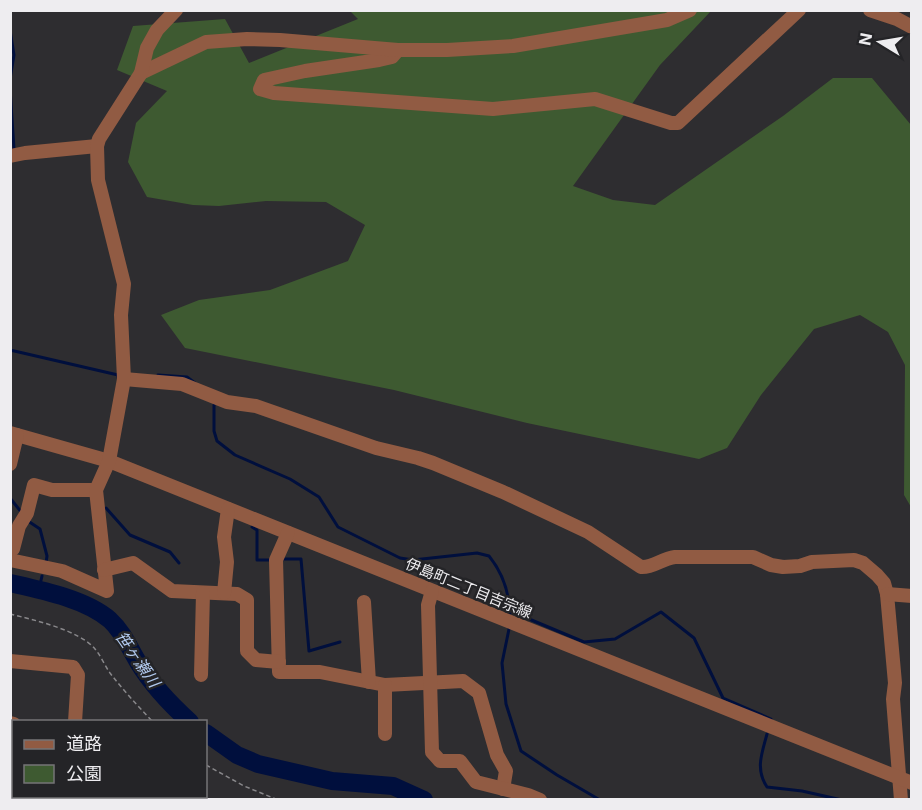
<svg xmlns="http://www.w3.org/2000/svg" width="922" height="810" font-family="Inter,'Noto Sans JP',sans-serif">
	<rect width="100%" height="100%" fill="#2e2d30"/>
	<polygon fill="#3e5a31" points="350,11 711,11 660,65 573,186 613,200 655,205 783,116 833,78 872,78 911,125 911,507 904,495 905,365 888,332 860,315 814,329 761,395 727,448 699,459 527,423 394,390 185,348 161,315 199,300 270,290 348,261 365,225 326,202 266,201 219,206 193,205 147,197 128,162 136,123 167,91 117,70 133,26 225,19 249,63 358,19"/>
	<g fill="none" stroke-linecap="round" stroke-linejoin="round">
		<g stroke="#000f3d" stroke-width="3">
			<polyline points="10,30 14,55 10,79"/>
			<polyline points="10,88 14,149 11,150"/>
			<polyline points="10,350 118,375 118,377"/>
			<polyline points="158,375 187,377 195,383"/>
			<path d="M214,405V431L217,441L235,455L290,479L319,497L338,527L400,558L413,560L477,553L489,556C502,572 509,593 510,613"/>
			<polyline points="10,498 22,513"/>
			<polyline points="106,508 130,535 170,552 179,563"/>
			<polyline points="28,521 40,529 47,556 46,563"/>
			<polyline points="252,527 257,530 257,560 271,560"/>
			<polyline points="282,559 301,559 309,651 340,642"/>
			<polyline points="39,589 42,576"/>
			<polyline points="510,611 584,642 615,639 661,612 694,638 723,698 771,719"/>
			<polyline points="509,629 502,663 506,704 521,751 557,775 600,800"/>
			<path d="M767,734C762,753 755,769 767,787L802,791L842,800"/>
			<polyline points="10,757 14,759"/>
			<polyline points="48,796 49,800"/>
		</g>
		<g stroke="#000f3d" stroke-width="18">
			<path d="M10,583C41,590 86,599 110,620C123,632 129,647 138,662C152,685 170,704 190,722"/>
			<polyline points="206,733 237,755 258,764 332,781 393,786 424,800"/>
		</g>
		<g stroke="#88878a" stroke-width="1.5" stroke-dasharray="4.5 3" stroke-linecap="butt">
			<path d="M10,614C34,620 79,630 95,649C101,656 105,666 110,673C123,690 138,706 153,722"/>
			<polyline points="206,765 244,786 278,800"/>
			<polyline points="10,771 14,773"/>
			<polyline points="32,796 33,800"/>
		</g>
		<g stroke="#915b43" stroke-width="14">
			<polyline points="870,10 897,19 912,27"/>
			<polyline points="398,50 392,57 379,60 305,71 264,80 260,89 274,93 493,109 595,99 671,123 678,123 799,10"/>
			<polyline points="141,73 206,42 247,39 280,40 398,50 447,50 513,46 667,20 690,10"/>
			<polyline points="10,156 25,153 97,146"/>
			<path d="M124,379L182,384L227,402L256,406L376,448L418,458L433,463L503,492L588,532L641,567C653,568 661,559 675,557H753L771,565L783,567L800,566L812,562L854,560L863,563L877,575L884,583L887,594L895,683L893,699L901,800"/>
			<polyline points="10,433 109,461 912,783"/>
			<polyline points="10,464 17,435"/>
			<polyline points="288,533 276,560 279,672 320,672 385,685 463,681 479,693 497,755 506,771 503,789"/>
			<polyline points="13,549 19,526 27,513 34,485 52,490 96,490"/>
			<polyline points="10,560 62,571 107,591 96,490 109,461 124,379 121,315 124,284 98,180 97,146 99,139 141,73 147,48 157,30 176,10"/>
			<polyline points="104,570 133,563 172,591 237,594 247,600 247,651 256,660 279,662"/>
			<polyline points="432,591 428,605 432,752 440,761 460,761 476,782 528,795 540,800"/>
			<polyline points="224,593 227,562 224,537 228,509"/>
			<polyline points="887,594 912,596"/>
			<polyline points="364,602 369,682"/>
			<polyline points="10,661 73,667 78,675 75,722"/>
			<polyline points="201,675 203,593"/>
			<polyline points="10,723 14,724"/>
			<polyline points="385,734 385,685"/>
			<polyline points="77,796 77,800"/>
		</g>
	</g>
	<g text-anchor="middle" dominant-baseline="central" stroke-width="5" stroke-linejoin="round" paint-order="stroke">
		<g font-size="15" fill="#eeedf0" stroke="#242427">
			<text transform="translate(469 588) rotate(22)">伊島町二丁目吉宗線</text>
		</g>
		<g font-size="16" font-style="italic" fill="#b1c9ee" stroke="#242427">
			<text transform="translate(138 659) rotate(55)">笹ヶ瀬川</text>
		</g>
	</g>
	<rect width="922" height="810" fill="none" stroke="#eeedf0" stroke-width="24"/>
	<rect x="12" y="720" width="195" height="78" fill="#242427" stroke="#757477" stroke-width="1.5"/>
	<rect x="24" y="740" width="30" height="9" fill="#915b43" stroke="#757477" stroke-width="1.5"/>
	<text x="66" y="750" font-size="18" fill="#eeedf0">道路</text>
	<rect x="24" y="765" width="30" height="18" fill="#3e5a31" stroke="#757477" stroke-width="1.5"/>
	<text x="66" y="780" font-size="18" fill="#eeedf0">公園</text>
	<g transform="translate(880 42) rotate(281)" stroke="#242427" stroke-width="4.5" paint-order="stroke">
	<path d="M0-4.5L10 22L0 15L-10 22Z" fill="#eeedf0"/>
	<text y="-9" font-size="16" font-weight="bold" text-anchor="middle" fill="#eeedf0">N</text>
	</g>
</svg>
